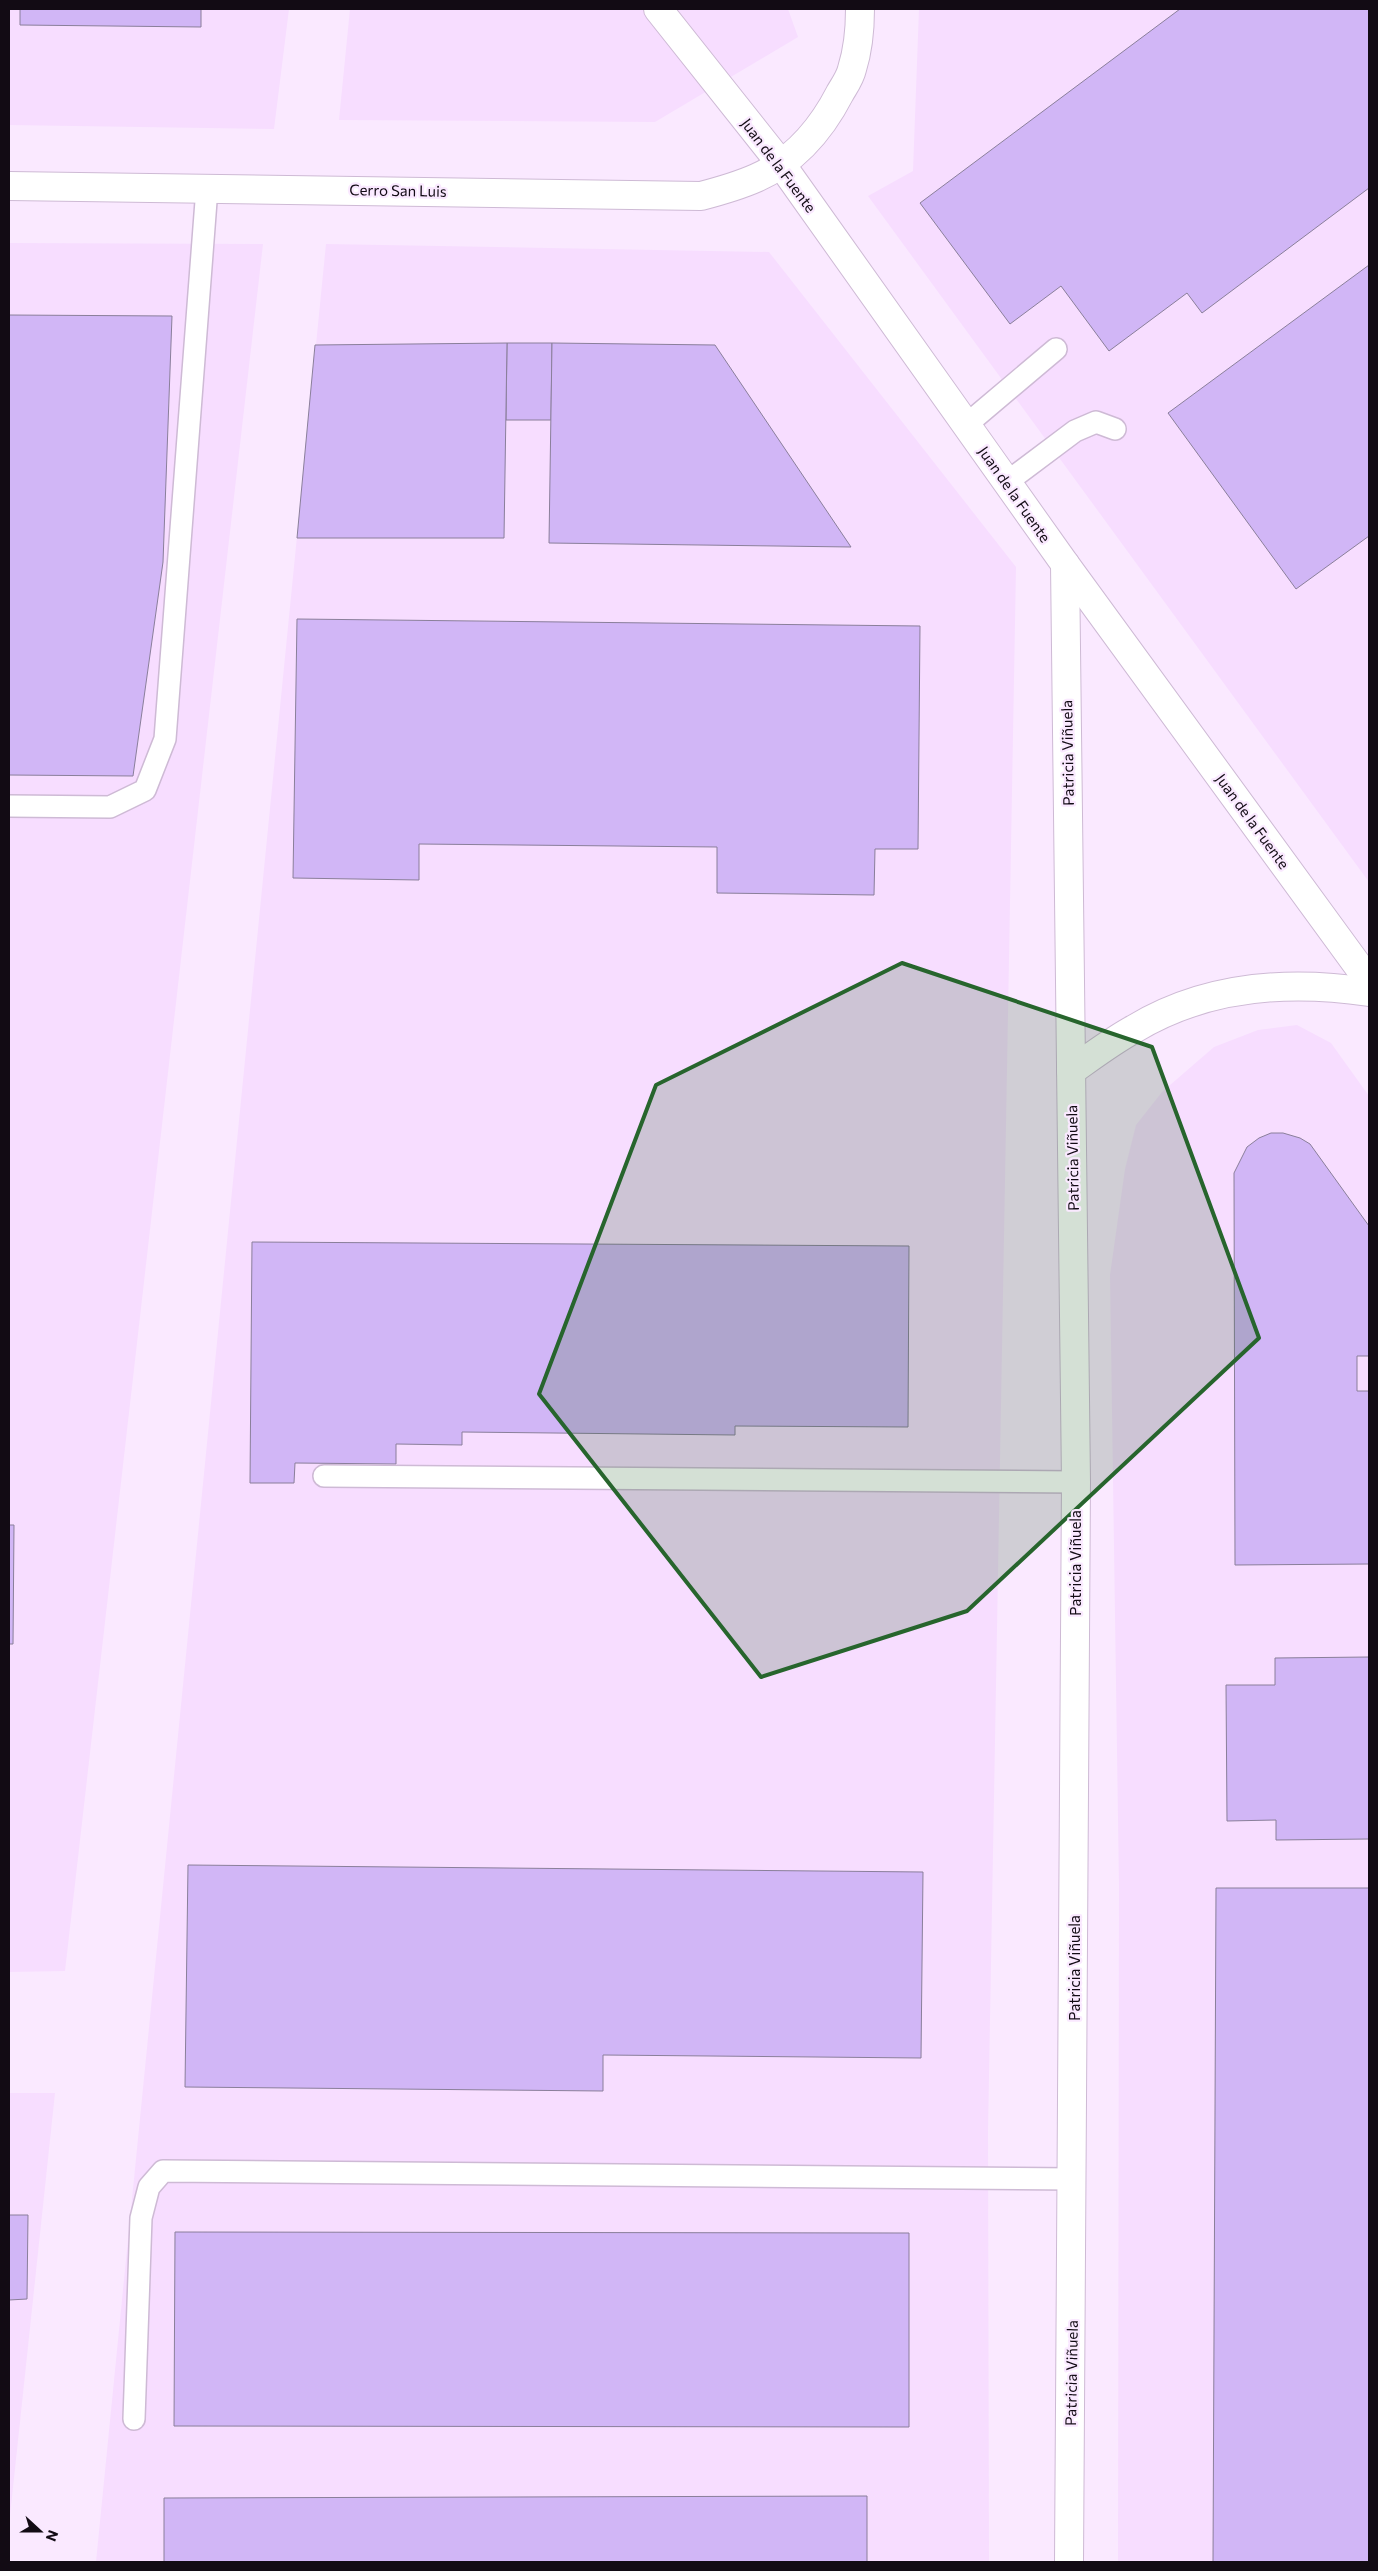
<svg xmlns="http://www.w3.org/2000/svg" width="1378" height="2571" font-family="Commissioner,sans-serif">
	<rect width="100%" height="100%" fill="#fae9ff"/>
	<g fill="#f7ddff">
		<polygon points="9,9 289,9 274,129 9,125"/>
		<polygon points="350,9 788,9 798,37 655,122 339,120"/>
		<polygon points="919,9 1369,9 1369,882 868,196 913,171"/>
		<polygon points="9,243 263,244 65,1971 9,1972"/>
		<polygon points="326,244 769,252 1016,567 988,2132 989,2562 96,2562"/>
		<polygon points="1297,1025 1331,1043 1369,1096 1369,2562 1118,2562 1119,1886 1110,1275 1125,1169 1136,1125 1162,1092 1214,1047 1258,1030"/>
		<polygon points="9,2093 55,2093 9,2525"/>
	</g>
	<g fill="#d1b6f6" stroke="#8a7f9a">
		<polygon points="20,9 201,9 201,27 20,25"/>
		<polygon points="1180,9 1369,9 1369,188 1202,313 1187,293 1109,351 1061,286 1010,324 920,203"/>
		<polygon points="1369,265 1369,536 1296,589 1168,413"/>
		<polygon points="9,315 172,316 163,562 133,776 9,775"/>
		<polygon points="507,343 552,343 551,420 506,420"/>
		<polygon points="507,343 504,538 297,538 315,345"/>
		<polygon points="552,343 715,345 851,547 549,543"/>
		<polygon points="297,619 920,626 918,849 875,849 874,895 717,893 717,847 419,844 419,880 293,878"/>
		<polygon points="1271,1133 1283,1133 1300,1138 1310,1144 1369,1226 1369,1356 1357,1356 1357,1391 1369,1391 1369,1564 1235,1565 1234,1173 1247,1147 1259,1138"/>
		<polygon points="252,1242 909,1246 908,1427 735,1426 735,1435 462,1432 462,1445 396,1444 396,1464 295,1463 294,1483 250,1483"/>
		<polygon points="9,1525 14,1525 13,1644 9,1644"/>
		<polygon points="1369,1657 1369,1839 1276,1840 1276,1820 1227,1821 1226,1685 1275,1685 1275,1658"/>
		<polygon points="188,1865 923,1872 921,2058 603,2055 603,2091 185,2087"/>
		<polygon points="1216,1888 1369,1888 1369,2562 1213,2562"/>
		<polygon points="9,2215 28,2215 27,2299 9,2300"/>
		<polygon points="175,2232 909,2233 909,2427 174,2426"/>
		<polygon points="867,2496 867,2562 164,2562 164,2498"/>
	</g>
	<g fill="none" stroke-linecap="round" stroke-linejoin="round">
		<defs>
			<g id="lane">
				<polyline points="966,425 1056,349"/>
				<polyline points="1007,482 1075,431 1096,422 1115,429"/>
				<polyline points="9,806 110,807 145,790 165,739 207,188"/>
				<polyline points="324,1476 1076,1482"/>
				<polyline points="134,2419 141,2218 149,2187 163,2171 1073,2179"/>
			</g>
			<g id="street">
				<polyline points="658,9 781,164 1065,564 1369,981"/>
				<path d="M9,186L701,196C720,191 738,186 756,178C794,161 821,130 840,93C844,86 850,78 852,69C858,50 860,29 860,9"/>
				<polyline points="1065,564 1076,1482 1069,2562"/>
				<path d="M1071,1071C1091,1057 1112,1041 1134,1029C1205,986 1289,980 1369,992"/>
			</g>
		</defs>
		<use href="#lane" stroke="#cebad5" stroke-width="24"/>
		<use href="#street" stroke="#cebad5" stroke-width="30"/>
		<use href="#lane" stroke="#fff" stroke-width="21"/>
		<use href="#street" stroke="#fff" stroke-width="28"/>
	</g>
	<path fill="#27652d" fill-opacity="0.2" stroke="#27652d" stroke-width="4" stroke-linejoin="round" d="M902,963L1152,1047L1259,1338L967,1611L761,1677L539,1394L656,1085Z"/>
	<g text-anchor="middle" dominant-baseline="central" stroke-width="4.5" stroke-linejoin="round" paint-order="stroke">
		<g font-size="15" fill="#120b14" stroke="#fae9ff">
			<text transform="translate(779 165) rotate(53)">Juan de la Fuente</text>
			<text transform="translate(398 190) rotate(1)">Cerro San Luis</text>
			<text transform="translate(1015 494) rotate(55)">Juan de la Fuente</text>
			<text transform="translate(1067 753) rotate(-91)">Patricia Viñuela</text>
			<text transform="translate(1253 821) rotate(54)">Juan de la Fuente</text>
			<text transform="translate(1072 1158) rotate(-91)">Patricia Viñuela</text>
			<text transform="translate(1075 1563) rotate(-90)">Patricia Viñuela</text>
			<text transform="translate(1074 1968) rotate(-90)">Patricia Viñuela</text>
			<text transform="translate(1071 2373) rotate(-89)">Patricia Viñuela</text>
		</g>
	</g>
	<rect width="1378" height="2571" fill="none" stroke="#120b14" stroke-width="20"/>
	<g transform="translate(40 2531) rotate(111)" stroke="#fae9ff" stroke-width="4" paint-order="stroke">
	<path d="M0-4L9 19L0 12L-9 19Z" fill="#120b14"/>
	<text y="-8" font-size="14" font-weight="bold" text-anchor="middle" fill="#120b14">N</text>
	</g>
</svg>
